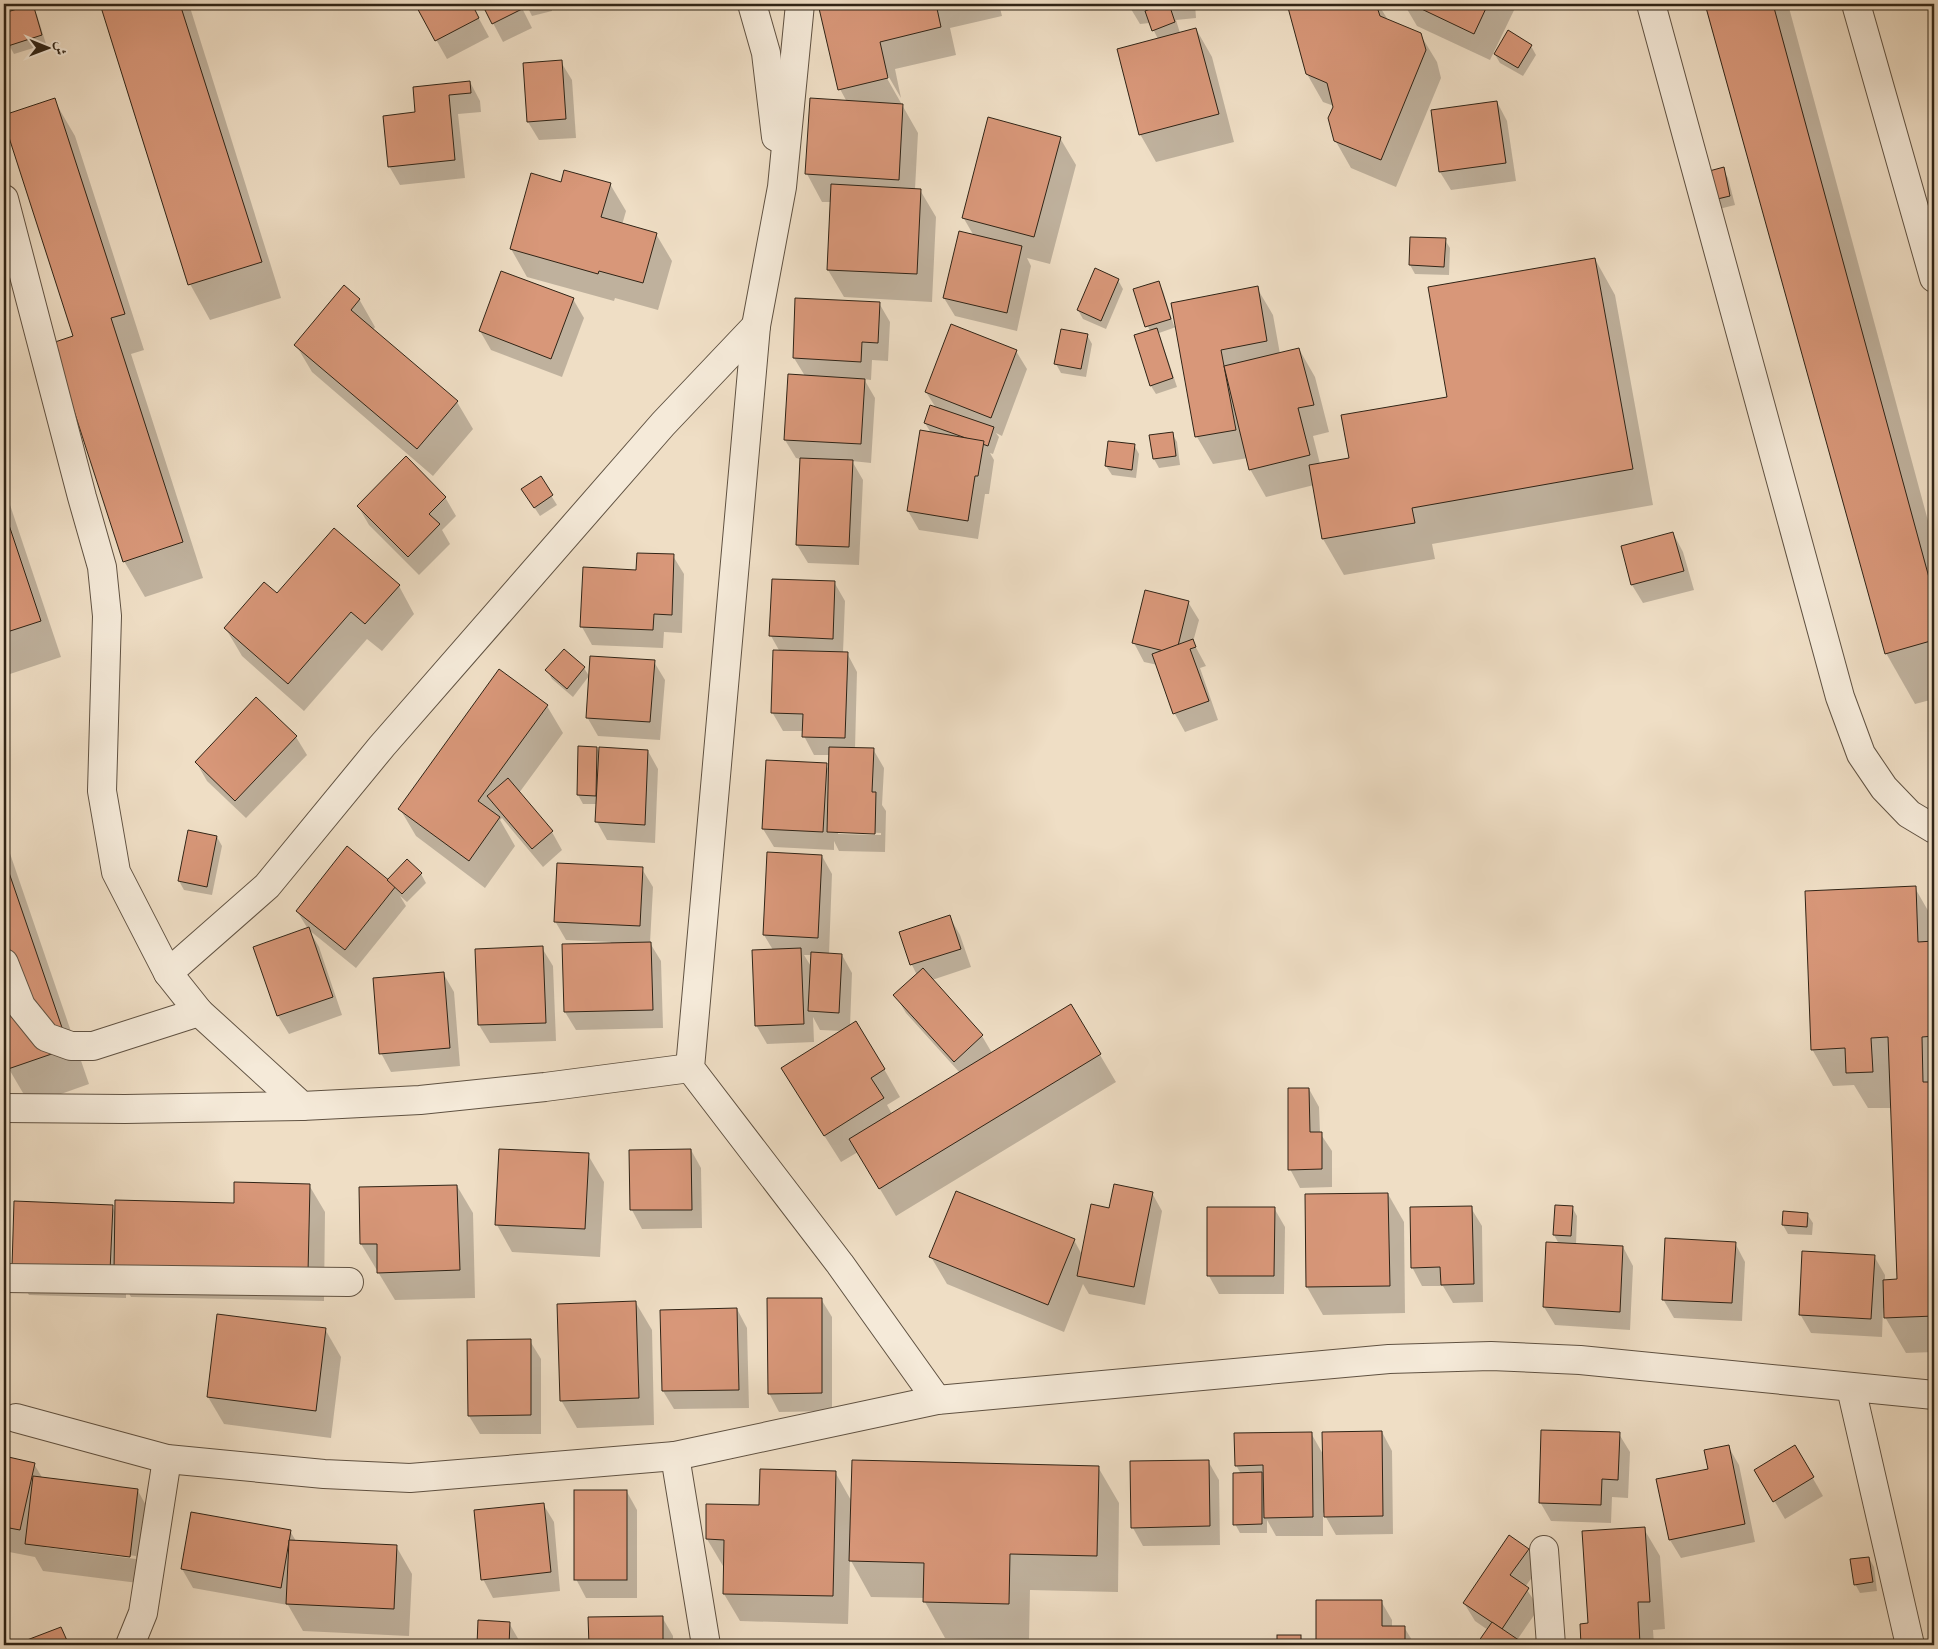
<svg xmlns="http://www.w3.org/2000/svg" width="1938" height="1649" font-family="'Sorts Mill Goudy',Amiri,serif">
	<rect width="100%" height="100%" fill="#efdec5"/>
	<filter id="stains"><feTurbulence type="fractalNoise" baseFrequency=".004" numOctaves="4"/><feColorMatrix values="0 0 0 0 .2 0 0 0 0 .09 0 0 0 0 .02 0 0 0 .5 -.17"/></filter>
	<radialGradient id="worn" r=".72"><stop offset=".6" stop-color="#630" stop-opacity="0"/><stop offset="1" stop-color="#630" stop-opacity=".3"/></radialGradient>
	<g fill="#0003" fill-rule="evenodd">
		<polygon points="102,4 189,4 281,298 210,320 190,284"/>
		<polygon points="416,4 471,4 489,37 447,59"/>
		<polygon points="483,4 520,4 532,28 503,42"/>
		<polygon points="526,4 551,4 552,11 532,16"/>
		<polygon points="819,4 999,4 1002,16 950,28 956,55 895,69 901,98 886,72 884,73 918,133 915,189 920,190 936,217 932,302 844,297 828,270 831,202 822,202 807,174 847,102 840,89"/>
		<polygon points="1128,4 1195,4 1196,18 1176,20 1180,33 1196,29 1212,57 1234,142 1156,162 1140,134 1158,39 1150,23 1140,24"/>
		<polygon points="1289,4 1378,4 1388,20 1420,34 1437,62 1441,78 1396,187 1351,168 1335,140 1334,106 1323,102 1307,74"/>
		<polygon points="1404,4 1517,4 1490,60 1417,26"/>
		<polygon points="1706,4 1788,4 1934,543 1934,699 1915,704 1886,653"/>
		<polygon points="32,6 37,15 46,44 14,54 9,45 4,28 4,15"/>
		<polygon points="1531,46 1536,55 1523,76 1500,63 1494,53"/>
		<polygon points="561,62 572,80 576,138 539,140 528,122"/>
		<polygon points="470,82 480,101 481,112 458,114 465,178 400,185 389,166 417,113"/>
		<polygon points="54,100 75,136 144,350 131,354 203,578 145,597 124,561 75,337 4,118 4,116"/>
		<polygon points="1497,102 1507,121 1516,181 1451,190 1440,172"/>
		<polygon points="1060,138 1076,165 1050,264 1027,258 1031,266 1017,331 955,316 944,298 974,236 963,217"/>
		<polygon points="1723,169 1728,178 1735,205 1715,210"/>
		<polygon points="562,183 610,184 626,211 622,225 656,234 672,261 658,310 615,298 614,301 527,277 511,249"/>
		<polygon points="1445,240 1450,248 1449,275 1415,274 1410,265"/>
		<polygon points="1595,259 1615,295 1653,505 1432,544 1435,559 1344,575 1323,539 1314,485 1266,497 1250,469 1248,458 1213,464 1197,437 1176,327 1159,333 1177,387 1156,394 1151,386 1150,332 1135,290 1158,283 1163,291 1174,326 1257,288 1273,315 1280,354 1299,349 1315,377 1329,432 1313,436 1320,464 1350,459 1448,398"/>
		<polygon points="1118,280 1123,289 1106,329 1083,319 1078,310"/>
		<polygon points="359,299 375,327 373,330 457,402 473,429 433,476 312,372 296,345"/>
		<polygon points="573,299 584,318 562,377 491,350 480,331"/>
		<polygon points="879,303 890,322 888,361 872,360 871,380 864,379 875,398 871,463 852,461 863,480 859,565 808,563 797,545 801,459 796,458 785,440 805,376 794,358"/>
		<polygon points="1087,335 1092,344 1086,377 1061,373 1056,364"/>
		<polygon points="1016,351 1027,369 1002,436 996,433 999,437 993,454 990,453 994,460 989,494 985,494 978,539 919,530 908,511 931,433 925,423 936,408 926,392"/>
		<polygon points="1172,433 1177,442 1180,465 1159,468 1154,459"/>
		<polygon points="1134,445 1139,454 1136,478 1112,475 1106,466"/>
		<polygon points="540,478 557,505 540,516 528,498"/>
		<polygon points="4,487 61,657 7,675 4,669"/>
		<polygon points="445,497 456,516 442,530 450,544 419,575 369,525 358,506"/>
		<polygon points="1673,533 1683,552 1694,590 1643,603 1632,585 1622,547"/>
		<polygon points="673,556 684,574 682,633 664,632 663,648 592,645 582,627 637,571"/>
		<path d="M773,580L834,582L845,601L843,653H847L857,672L855,749H873L884,768L882,805L886,811L885,852L839,851L834,841V850L774,847L763,829L826,765L830,772V755H814L804,736V731H783L772,712L780,652L771,636ZM838,831L881,833V835L838,834Z"/>
		<polygon points="399,586 414,614 382,651 367,639 304,711 242,656 226,629 277,594"/>
		<polygon points="1188,602 1199,620 1193,642 1206,666 1200,668 1218,720 1185,732 1175,714 1158,665 1144,662 1134,643"/>
		<polygon points="654,662 665,680 660,740 598,736 587,717"/>
		<polygon points="584,668 589,676 573,697 552,679 547,670"/>
		<polygon points="547,706 563,733 519,793 552,832 562,850 543,867 502,818 500,820 515,846 485,888 416,836 400,809"/>
		<polygon points="296,737 307,755 246,818 207,781 196,762"/>
		<polygon points="597,748 600,754 648,751 658,769 655,843 607,840 597,822 597,804 583,804 578,795"/>
		<polygon points="4,836 89,1084 30,1105 9,1069 4,1054"/>
		<polygon points="217,837 222,846 212,895 184,890 179,881"/>
		<path d="M822,856L832,874L829,954L842,955L852,973L850,1027L884,1069L900,1097L887,1105L892,1114L960,1073L906,1013L895,995L917,975L912,965L901,933L949,916L960,935L971,967L932,980L982,1036L992,1053L1071,1006L1116,1082L896,1216L858,1152L841,1162L799,1096L843,1031L820,1030L813,1017L814,1042L767,1044L756,1025L773,950L764,935ZM804,955H812V968Z"/>
		<polygon points="642,869 653,887 650,943 661,961 663,1028 576,1030 565,1012 611,942 566,940 555,921"/>
		<polygon points="421,874 426,883 407,902 400,896 406,906 356,968 309,930 319,947 342,1015 289,1034 278,1016 254,948 308,929 297,911"/>
		<polygon points="1915,888 1934,921 1934,1352 1906,1353 1885,1317 1885,1308 1883,1308 1882,1337 1811,1333 1800,1314 1874,1256 1885,1275 1885,1281 1899,1280 1892,1108 1868,1108 1854,1085 1833,1086 1812,1049"/>
		<polygon points="542,948 553,966 556,1041 490,1043 479,1025"/>
		<polygon points="443,973 454,992 460,1066 391,1072 381,1053"/>
		<polygon points="1309,1089 1319,1107 1320,1133 1332,1151 1332,1187 1300,1188 1290,1169"/>
		<polygon points="691,1150 701,1168 702,1228 642,1229 632,1210 631,1151"/>
		<polygon points="588,1155 604,1182 600,1257 512,1252 497,1225"/>
		<polygon points="309,1185 325,1212 324,1301 131,1297 126,1288 126,1298 29,1295 13,1267 112,1206 116,1214 235,1204"/>
		<polygon points="457,1186 473,1213 475,1298 395,1300 361,1244"/>
		<polygon points="1152,1193 1162,1211 1145,1305 1089,1294 1083,1284 1064,1332 947,1284 931,1257 1074,1240 1082,1255 1110,1210"/>
		<polygon points="1388,1194 1404,1222 1405,1313 1323,1315 1307,1287"/>
		<polygon points="1572,1207 1577,1216 1576,1245 1623,1247 1633,1266 1630,1330 1555,1325 1544,1307 1559,1244 1554,1235"/>
		<polygon points="1274,1208 1285,1227 1284,1294 1219,1294 1209,1276"/>
		<polygon points="1471,1208 1482,1226 1483,1302 1453,1303 1443,1286 1422,1286 1412,1267"/>
		<polygon points="1784,1213 1807,1214 1813,1223 1812,1235 1788,1234 1783,1225"/>
		<polygon points="1735,1243 1745,1262 1742,1321 1674,1318 1663,1299"/>
		<polygon points="821,1299 832,1317 832,1411 779,1412 769,1393"/>
		<polygon points="636,1303 652,1330 654,1425 577,1428 561,1400"/>
		<polygon points="737,1309 747,1328 749,1408 674,1409 663,1391 661,1311"/>
		<polygon points="325,1329 341,1357 331,1438 224,1424 208,1397"/>
		<polygon points="530,1341 541,1359 541,1434 480,1434 469,1416"/>
		<polygon points="1382,1432 1392,1451 1393,1534 1336,1535 1323,1512 1323,1536 1276,1536 1267,1520 1267,1533 1240,1533 1235,1524 1241,1474 1236,1465 1311,1433 1324,1456"/>
		<polygon points="1619,1434 1630,1452 1628,1498 1612,1497 1611,1523 1551,1521 1540,1502"/>
		<polygon points="1728,1446 1739,1465 1755,1542 1681,1558 1670,1540 1658,1480 1710,1469"/>
		<polygon points="1795,1447 1823,1496 1785,1519 1756,1470"/>
		<path d="M4,1458L34,1464L43,1479L138,1491L153,1518L146,1584L43,1571L35,1557L4,1551ZM44,1545L136,1556V1559L44,1547Z"/>
		<polygon points="1208,1461 1219,1480 1220,1545 1143,1546 1133,1528"/>
		<polygon points="1098,1467 1119,1503 1118,1592 1030,1590 1029,1640 945,1638 925,1602 925,1598 871,1597 850,1559 848,1624 740,1621 724,1594 725,1566 723,1566 707,1539 835,1472 852,1502"/>
		<polygon points="627,1492 637,1510 637,1598 586,1598 576,1579"/>
		<polygon points="543,1504 554,1522 560,1591 493,1598 483,1579"/>
		<polygon points="1644,1529 1660,1556 1665,1629 1653,1630 1654,1645 1583,1645 1582,1625 1590,1624"/>
		<polygon points="290,1531 296,1541 396,1546 412,1574 409,1636 303,1631 288,1605 193,1588 182,1569"/>
		<polygon points="1528,1550 1539,1568 1525,1587 1539,1608 1517,1640 1524,1645 1478,1645 1488,1630 1475,1621 1464,1603"/>
		<polygon points="1869,1558 1874,1567 1877,1591 1860,1593 1855,1584"/>
		<polygon points="1381,1601 1392,1620 1392,1627 1404,1627 1415,1645 1317,1645 1317,1602"/>
		<polygon points="662,1617 673,1636 673,1645 590,1645 590,1618"/>
		<polygon points="479,1622 509,1623 520,1642 520,1645 478,1645"/>
		<polygon points="1278,1636 1300,1636 1306,1645 1278,1645"/>
	</g>
	<g fill="#d89779" stroke="#302416">
		<polygon points="33,4 42,35 8,46 4,33 4,13"/>
		<polygon points="100,4 180,4 262,262 188,285"/>
		<polygon points="415,4 472,4 479,18 435,41"/>
		<polygon points="482,4 520,4 522,9 492,24"/>
		<polygon points="818,4 936,4 941,27 880,42 888,78 838,90"/>
		<polygon points="1163,4 1169,4 1175,22 1152,31 1145,11"/>
		<polygon points="1287,4 1376,4 1380,16 1421,33 1426,50 1381,160 1334,141 1328,118 1333,107 1327,83 1306,74"/>
		<polygon points="1411,4 1488,4 1474,34"/>
		<polygon points="1705,4 1773,4 1934,596 1934,640 1885,654"/>
		<polygon points="1196,28 1219,114 1139,135 1117,49"/>
		<polygon points="1508,30 1532,45 1518,68 1494,54"/>
		<polygon points="562,60 566,119 527,122 523,63"/>
		<polygon points="470,81 471,93 449,95 455,160 388,167 383,116 415,112 413,87"/>
		<polygon points="55,98 125,314 111,318 183,542 123,562 52,343 73,336 4,122 4,115"/>
		<polygon points="810,98 903,104 899,180 805,174"/>
		<polygon points="1497,101 1506,163 1439,172 1431,110"/>
		<polygon points="988,117 1061,137 1034,237 962,218"/>
		<polygon points="1724,167 1730,196 1709,201 1702,173"/>
		<polygon points="564,170 611,183 601,217 657,233 643,283 599,271 598,274 510,249 531,173 561,182"/>
		<polygon points="831,184 921,189 917,274 827,270"/>
		<polygon points="959,231 1022,246 1007,313 943,298"/>
		<polygon points="1410,237 1446,238 1444,267 1409,265"/>
		<polygon points="1595,258 1633,469 1412,508 1415,523 1322,539 1309,465 1349,458 1341,415 1447,397 1428,287"/>
		<polygon points="1095,268 1119,279 1101,321 1077,310"/>
		<polygon points="501,271 574,298 551,359 479,331"/>
		<polygon points="1159,281 1171,319 1145,327 1133,289"/>
		<polygon points="344,285 360,299 351,310 458,401 417,449 294,345"/>
		<polygon points="1258,286 1267,341 1221,350 1236,430 1195,437 1171,303"/>
		<polygon points="795,298 880,302 878,343 862,342 861,362 793,358"/>
		<polygon points="951,324 1017,350 991,418 925,392"/>
		<polygon points="1157,328 1173,378 1150,386 1134,335"/>
		<polygon points="1061,329 1088,334 1081,369 1054,364"/>
		<polygon points="1299,348 1314,405 1298,408 1310,455 1249,470 1224,366"/>
		<polygon points="788,374 865,379 861,444 784,440"/>
		<polygon points="930,405 994,427 988,446 924,423"/>
		<polygon points="920,430 984,441 978,476 975,476 968,521 907,511"/>
		<polygon points="1173,432 1176,456 1153,459 1149,435"/>
		<polygon points="1108,441 1135,444 1132,470 1105,466"/>
		<polygon points="406,456 446,497 429,514 440,524 408,557 357,506"/>
		<polygon points="800,458 853,460 849,547 796,545"/>
		<polygon points="541,476 553,495 534,508 521,489"/>
		<polygon points="4,510 41,621 4,633"/>
		<polygon points="334,528 400,585 365,624 351,612 288,684 224,628 264,582 277,593"/>
		<polygon points="1673,532 1684,571 1631,585 1621,546"/>
		<polygon points="637,553 674,554 672,615 654,614 653,630 580,627 583,567 636,570"/>
		<polygon points="772,579 835,581 833,639 769,636"/>
		<polygon points="1145,590 1189,601 1176,654 1132,643"/>
		<polygon points="1193,639 1196,647 1190,649 1209,701 1173,714 1152,654"/>
		<polygon points="564,649 585,667 567,689 545,670"/>
		<polygon points="773,650 848,652 845,738 802,737 803,714 771,713"/>
		<polygon points="590,656 655,660 650,722 586,718"/>
		<polygon points="499,669 548,705 478,801 500,817 469,861 398,809"/>
		<polygon points="256,697 297,736 235,801 195,762"/>
		<polygon points="578,746 597,747 596,796 577,795"/>
		<polygon points="599,747 648,750 645,825 595,822"/>
		<polygon points="829,747 874,748 872,792 876,792 875,834 827,832"/>
		<polygon points="766,760 827,763 823,832 762,829"/>
		<polygon points="508,778 553,831 532,849 487,796"/>
		<polygon points="188,830 217,836 207,887 178,881"/>
		<polygon points="347,846 396,886 345,950 296,911"/>
		<polygon points="767,852 822,855 818,938 763,935"/>
		<polygon points="4,858 69,1048 8,1069 4,1058"/>
		<polygon points="407,859 422,873 402,894 387,880"/>
		<polygon points="557,863 643,867 640,926 554,922"/>
		<polygon points="1916,886 1918,942 1934,941 1934,1036 1922,1037 1923,1082 1934,1082 1934,1316 1884,1318 1883,1280 1897,1279 1888,1037 1871,1038 1873,1072 1846,1073 1845,1048 1811,1050 1805,891"/>
		<polygon points="950,915 961,949 910,965 899,932"/>
		<polygon points="309,927 333,997 277,1016 253,947"/>
		<polygon points="651,942 653,1010 564,1012 562,944"/>
		<polygon points="543,946 546,1023 478,1025 475,949"/>
		<polygon points="801,948 804,1024 755,1026 752,950"/>
		<polygon points="811,952 842,954 839,1013 808,1011"/>
		<polygon points="923,968 983,1035 954,1062 893,995"/>
		<polygon points="444,972 450,1048 379,1054 373,978"/>
		<polygon points="1071,1004 1101,1054 879,1189 849,1139"/>
		<polygon points="856,1021 885,1069 871,1078 884,1098 824,1136 781,1068"/>
		<polygon points="1288,1088 1309,1088 1310,1132 1322,1132 1322,1169 1288,1170"/>
		<polygon points="499,1149 589,1153 585,1229 495,1225"/>
		<polygon points="691,1149 692,1210 630,1210 629,1150"/>
		<polygon points="234,1182 310,1184 308,1273 114,1270 115,1200 234,1203"/>
		<polygon points="1114,1184 1153,1192 1134,1287 1077,1276 1091,1204 1109,1208"/>
		<polygon points="457,1185 460,1270 377,1273 377,1244 360,1244 359,1187"/>
		<polygon points="956,1191 1075,1239 1048,1305 929,1257"/>
		<polygon points="1388,1193 1390,1286 1306,1287 1305,1194"/>
		<polygon points="14,1201 113,1205 110,1271 12,1267"/>
		<polygon points="1555,1205 1573,1206 1571,1236 1553,1235"/>
		<polygon points="1472,1206 1474,1284 1441,1285 1440,1267 1411,1268 1410,1207"/>
		<polygon points="1207,1207 1275,1207 1274,1276 1207,1276"/>
		<polygon points="1783,1211 1808,1213 1807,1227 1782,1225"/>
		<polygon points="1665,1238 1736,1242 1732,1303 1662,1300"/>
		<polygon points="1546,1242 1623,1246 1620,1312 1543,1307"/>
		<polygon points="1802,1251 1875,1255 1871,1319 1799,1315"/>
		<polygon points="767,1298 822,1298 822,1393 768,1394"/>
		<polygon points="636,1301 639,1398 560,1401 557,1304"/>
		<polygon points="737,1308 739,1390 662,1391 660,1310"/>
		<polygon points="217,1314 326,1328 316,1411 207,1397"/>
		<polygon points="531,1339 531,1415 468,1416 467,1340"/>
		<polygon points="1541,1430 1620,1432 1618,1480 1602,1479 1601,1505 1539,1503"/>
		<polygon points="1382,1431 1383,1516 1324,1517 1322,1432"/>
		<polygon points="1312,1432 1313,1517 1264,1518 1263,1465 1235,1466 1234,1433"/>
		<polygon points="1729,1445 1745,1524 1669,1540 1656,1479 1708,1469 1704,1450"/>
		<polygon points="1795,1445 1814,1477 1773,1502 1754,1470"/>
		<polygon points="4,1456 35,1463 20,1530 4,1527"/>
		<polygon points="852,1460 1099,1466 1097,1556 1010,1554 1009,1604 923,1602 924,1563 849,1561"/>
		<polygon points="1209,1460 1210,1526 1131,1528 1130,1461"/>
		<polygon points="760,1469 836,1471 833,1596 723,1594 724,1540 706,1539 706,1504 759,1505"/>
		<polygon points="1262,1472 1262,1524 1233,1525 1233,1473"/>
		<polygon points="33,1476 138,1489 130,1557 25,1544"/>
		<rect x="574" y="1490" width="53" height="90"/>
		<polygon points="544,1503 551,1572 481,1580 474,1510"/>
		<polygon points="191,1512 291,1530 281,1588 181,1569"/>
		<polygon points="1645,1527 1650,1602 1638,1602 1640,1645 1581,1645 1580,1624 1588,1623 1582,1531"/>
		<polygon points="1509,1535 1529,1549 1510,1575 1529,1588 1502,1629 1463,1603"/>
		<polygon points="289,1540 397,1545 394,1609 286,1604"/>
		<polygon points="1869,1557 1873,1582 1854,1585 1850,1559"/>
		<polygon points="1316,1600 1382,1600 1382,1626 1405,1626 1405,1645 1316,1645"/>
		<polygon points="663,1616 663,1645 589,1645 588,1617"/>
		<polygon points="478,1620 510,1622 509,1645 477,1645"/>
		<polygon points="1492,1622 1526,1645 1476,1645"/>
		<polygon points="61,1627 69,1645 29,1645 27,1640"/>
		<rect x="1277" y="1635" width="24" height="10"/>
	</g>
	<g fill="none" stroke-linecap="round" stroke-linejoin="round">
		<defs>
			<g id="minor">
				<polyline points="752,4 766,53 776,137"/>
				<polyline points="800,4 782,187 756,326 690,1068 840,1264 937,1400"/>
				<polyline points="1651,4 1840,697 1861,754 1884,788 1909,814 1934,829"/>
				<polyline points="1856,4 1934,278"/>
				<polyline points="4,199 82,497 102,567 107,616 102,791 116,872 168,973 199,1012 302,1106 420,1100 545,1087 690,1068"/>
				<polyline points="4,963 21,1006 46,1037 71,1046 93,1046 199,1012"/>
				<polyline points="168,973 267,886 382,746 663,424 756,326"/>
				<polyline points="4,1108 125,1109 302,1106"/>
				<polyline points="4,1278 349,1282"/>
				<polyline points="1851,1388 1910,1645"/>
				<polyline points="16,1418 167,1459 324,1474 410,1478 675,1456"/>
				<polyline points="1544,1550 1551,1645"/>
				<polyline points="130,1645 143,1613 167,1459"/>
				<polyline points="706,1645 675,1456 937,1400 1389,1359 1491,1356 1580,1360 1934,1395"/>
			</g>
		</defs>
		<use href="#minor" stroke="#605242" stroke-width="30"/>
		<use href="#minor" stroke="#f5ead9" stroke-width="28"/>
	</g>
	<rect width="1938" height="1649" fill="none" stroke="#efdec5" stroke-width="20"/>
	<rect x="5" y="5" width="1928" height="1639" fill="none" stroke="#302416" stroke-width="2.5"/>
	<rect x="10" y="10" width="1918" height="1629" fill="none" stroke="#302416"/>
	<g transform="translate(48 48) rotate(91)" stroke="#f5ead9" stroke-width="4" paint-order="stroke">
	<path d="M0-4L9 19L0 12L-9 19Z" fill="#302416"/>
	<text y="-8" font-size="14" font-weight="bold" text-anchor="middle" fill="#302416">ش</text>
	</g>
	<rect width="100%" height="100%" filter="url(#stains)"/>
	<rect width="100%" height="100%" fill="url(#worn)"/>
</svg>
